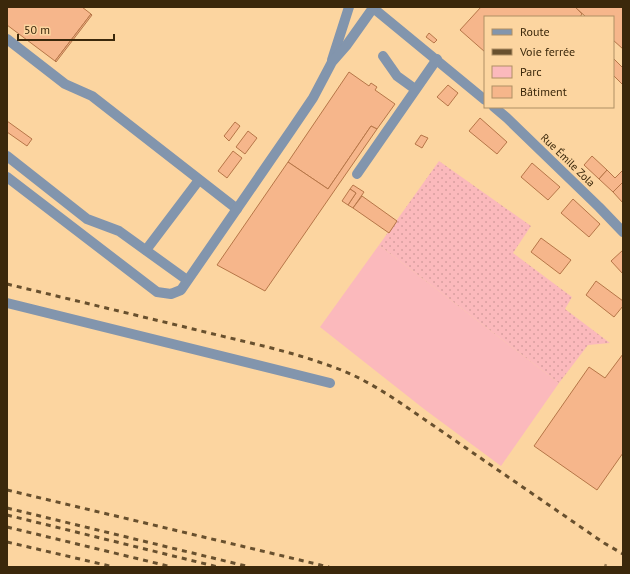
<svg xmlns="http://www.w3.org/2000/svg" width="630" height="574" font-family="'PT Sans',sans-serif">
	<defs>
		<pattern id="garden-dots" width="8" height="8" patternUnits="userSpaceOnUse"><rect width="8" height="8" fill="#fbb9bc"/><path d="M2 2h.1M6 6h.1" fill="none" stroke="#d89fa0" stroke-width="1.8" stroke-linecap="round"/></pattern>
	</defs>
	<rect width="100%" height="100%" fill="#fcd5a0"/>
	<polygon fill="#fbb9bc" points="379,245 559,383 501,466 424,409 320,327"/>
	<polygon fill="url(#garden-dots)" points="439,161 531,226 513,253 572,297 565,309 610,343 588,345 559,383 379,245"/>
	<g fill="#f6b68b" stroke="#b67648">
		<polygon points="7,7 82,7 91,14 55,61 7,25"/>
		<polygon points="481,7 575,7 582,14 580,17 485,17 485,52 460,30"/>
		<polygon points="575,7 623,7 623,49 613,40 613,17 586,17"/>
		<polygon points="91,14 92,15 56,62 55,61"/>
		<polygon points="429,33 437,40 434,43 426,37"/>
		<polygon points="613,58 623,68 623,85 613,75"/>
		<polygon points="349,72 369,86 371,83 377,87 375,90 395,104 377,129 371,126 328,189 288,162"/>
		<polygon points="448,85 458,93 448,106 437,97"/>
		<polygon points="480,118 507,142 497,154 469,131"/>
		<polygon points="7,121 32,139 27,146 7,132"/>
		<polygon points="235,122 240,126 229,141 224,136"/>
		<polygon points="371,126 377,129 265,291 217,265 288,162 328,189"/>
		<polygon points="248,131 257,138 245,154 236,147"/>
		<polygon points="421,135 428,138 422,148 415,144"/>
		<polygon points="233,151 242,158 227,178 218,171"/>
		<polygon points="592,156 607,170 599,179 584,165"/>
		<polygon points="532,163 560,187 548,200 521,177"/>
		<polygon points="607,170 615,178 623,170 623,182 613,192 599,179"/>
		<polygon points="623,182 623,203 613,192"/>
		<polygon points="353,185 364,192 353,208 348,205 356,193 350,189"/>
		<polygon points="350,189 356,193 348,205 342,201"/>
		<polygon points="362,196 397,221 389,233 353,208"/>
		<polygon points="573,199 600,224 589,237 561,213"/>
		<polygon points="541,238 571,260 560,274 531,252"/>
		<polygon points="623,250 623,274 611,261"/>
		<polygon points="596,281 623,301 623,306 614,317 586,295"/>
		<polygon points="623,354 623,453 597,490 534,446 589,367 605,378"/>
	</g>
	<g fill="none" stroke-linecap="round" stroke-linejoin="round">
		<polyline stroke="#9f8258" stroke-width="2.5" stroke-dasharray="3 3" stroke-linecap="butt" points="605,567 606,564"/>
		<g stroke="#8295ad" stroke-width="10">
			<polyline points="372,7 485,100"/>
			<polyline points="7,39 65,84 92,96 237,209"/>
			<polyline points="383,56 397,76 415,89"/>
			<polyline points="332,60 349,7"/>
			<polyline points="494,107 507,118 599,207 623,232"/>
			<polyline points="7,156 87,219 119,231 187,280"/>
			<polyline points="357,174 437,59"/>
			<polyline points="7,177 157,292 171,294 181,290 292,129 313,98 332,62 346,46 373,8"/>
			<polyline points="146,250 199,180"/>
			<polyline points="7,303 330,383"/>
		</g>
		<g stroke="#68502e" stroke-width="3" stroke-dasharray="5 5" stroke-linecap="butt">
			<path d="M7,284C69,299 131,314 193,329C240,341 288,350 333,367C359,376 383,391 405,406L604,543L623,554"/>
			<polyline points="7,490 329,567"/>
			<polyline points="7,508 250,567"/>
			<polyline points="7,515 218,567"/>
			<polyline points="7,527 172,567"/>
			<polyline points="7,542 114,567"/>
		</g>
	</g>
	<g text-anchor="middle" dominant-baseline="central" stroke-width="3" stroke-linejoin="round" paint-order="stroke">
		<g font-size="11" fill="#3b280b" stroke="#fcd5a0">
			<text transform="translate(568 160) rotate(44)">Rue Émile Zola</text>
		</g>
	</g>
	<rect width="630" height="574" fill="none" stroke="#3b280b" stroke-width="16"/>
	<rect x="484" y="16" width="130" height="92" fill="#fcd5a0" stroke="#af9064"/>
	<rect x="492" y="29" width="20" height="6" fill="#8295ad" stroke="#af9064"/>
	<text x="520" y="36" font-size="12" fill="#3b280b">Route</text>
	<rect x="492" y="49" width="20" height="6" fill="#68502e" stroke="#af9064"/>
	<text x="520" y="56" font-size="12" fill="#3b280b">Voie ferrée</text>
	<rect x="492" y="66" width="20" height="12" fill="#fbb9bc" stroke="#af9064"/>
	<text x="520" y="76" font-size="12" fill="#3b280b">Parc</text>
	<rect x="492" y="86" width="20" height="12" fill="#f6b68b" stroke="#af9064"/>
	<text x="520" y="96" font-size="12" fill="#3b280b">Bâtiment</text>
	<path d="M18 34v6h96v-6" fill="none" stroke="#3b280b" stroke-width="2"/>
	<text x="24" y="34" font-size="12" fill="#3b280b" stroke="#fcd5a0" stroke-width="3" paint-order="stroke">50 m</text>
</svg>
